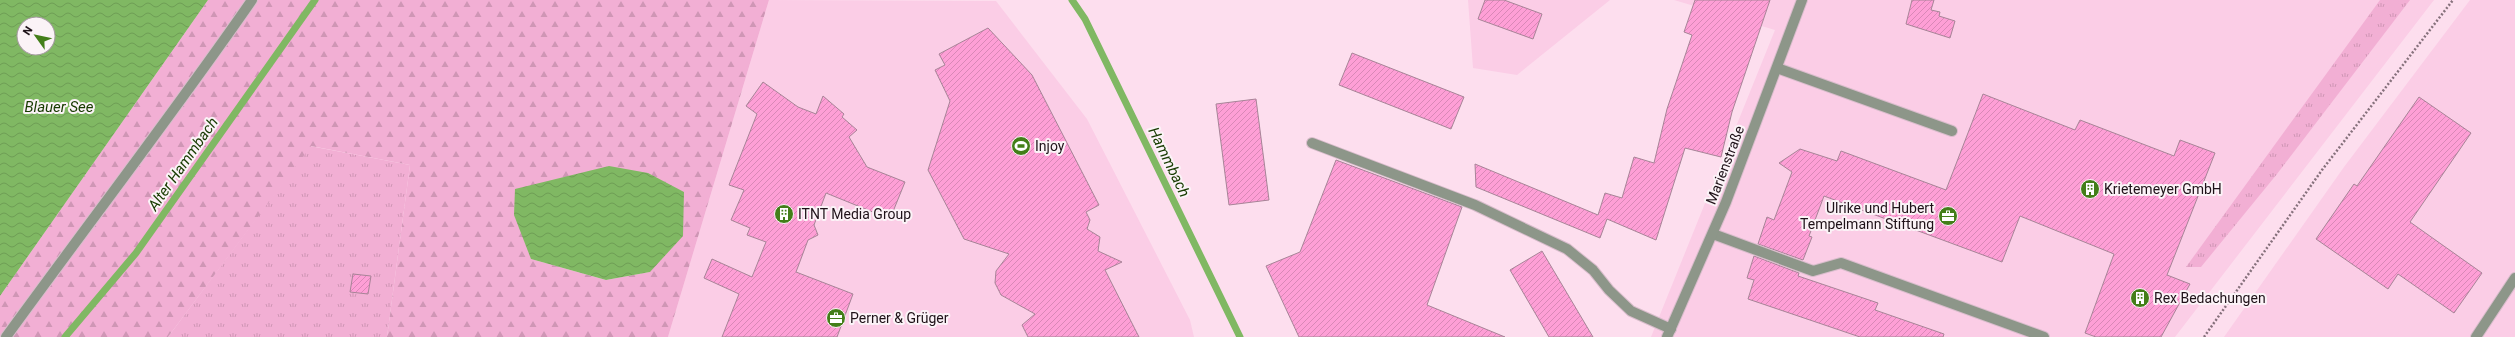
<svg xmlns="http://www.w3.org/2000/svg" width="2515" height="337" font-family="Roboto,sans-serif">
	<defs>
		<pattern id="grass-tufts" width="24" height="20" patternUnits="userSpaceOnUse"><rect width="24" height="20" fill="#f2afd4"/><path d="M3 7l-1-3M5 7V3M7 7l1-3M15 17l-1-3M17 17v-4M19 17l1-3" fill="none" stroke="#cf96b5"/></pattern>
		<pattern id="forest-firs" width="22" height="20" patternUnits="userSpaceOnUse"><rect width="22" height="20" fill="#f2afd4"/><path d="M5 1l3.5 6h-7zM16 11l3.5 6h-7z" fill="#cf96b5"/></pattern>
		<pattern id="water-waves" width="16" height="10" patternUnits="userSpaceOnUse"><rect width="16" height="10" fill="#80b863"/><path d="M0 5q4-4 8 0t8 0" fill="none" stroke="#6e9d55"/></pattern>
		<pattern id="building-hatch" width="6" height="6" patternUnits="userSpaceOnUse"><rect width="6" height="6" fill="#fe9fd6"/><path d="M-1 1l2-2M0 6l6-6M5 7l2-2" fill="none" stroke="#d988b7"/></pattern>
	</defs>
	<rect width="100%" height="100%" fill="#fddeee"/>
	<g fill="#fbcde6">
		<polygon points="769,0 996,1 1087,119 1190,320 1194,337 668,337"/>
		<polygon points="1468,0 1610,0 1517,75 1473,68"/>
		<polygon points="1674,0 2434,0 2175,337 1651,337 1775,30"/>
		<polygon points="2470,0 2515,0 2515,337 2224,337 2344,167"/>
	</g>
	<g fill="url(#grass-tufts)">
		<polygon points="2380,0 2410,0 2277,174 2201,267 2186,267"/>
		<polygon points="310,146 410,165 387,337 168,337"/>
	</g>
	<path fill="url(#forest-firs)" fill-rule="evenodd" d="M208,0H769L668,337H387L410,165L311,146L168,337H0V296ZM531,259L650,272L606,280Z"/>
	<g fill="url(#water-waves)" fill-rule="evenodd">
		<path d="M0,0H208L0,296ZM24,24H48V48H24Z"/>
		<polygon points="609,166 648,173 684,192 683,236 650,272 606,280 531,259 514,215 515,189"/>
	</g>
	<g fill="none" stroke-linecap="round" stroke-linejoin="round">
		<g stroke="#80b863" stroke-width="7">
			<polyline points="1072,0 1085,19 1240,337"/>
			<polyline points="65,337 136,253 315,0"/>
		</g>
	</g>
	<g fill="url(#building-hatch)" stroke="#a78497">
		<polygon points="1485,0 1504,0 1542,14 1533,39 1478,19"/>
		<polygon points="1695,0 1770,0 1732,112 1721,157 1685,148 1656,240 1607,219 1600,238 1476,187 1475,164 1598,215 1605,193 1622,198 1634,157 1654,163 1667,109 1692,35 1684,32"/>
		<polygon points="1912,0 1934,0 1931,10 1940,12 1939,16 1955,21 1950,38 1906,24"/>
		<polygon points="988,28 1032,75 1099,205 1086,212 1090,220 1087,229 1100,237 1098,251 1122,262 1105,270 1139,337 1028,337 1022,325 1035,314 1001,295 995,283 996,271 1009,254 964,239 928,170 950,101 935,70 945,65 939,54"/>
		<polygon points="1352,53 1464,97 1451,129 1339,85"/>
		<polygon points="763,82 798,107 816,114 823,96 844,114 842,117 857,130 849,137 867,167 905,182 890,219 826,193 814,225 818,235 808,240 796,272 853,294 837,337 722,337 739,294 704,278 712,259 752,277 766,242 747,235 750,228 731,220 744,190 729,185 757,114 746,106"/>
		<polygon points="1983,94 2075,130 2080,120 2174,156 2180,140 2215,153 2167,275 2190,284 2161,337 2096,337 2085,333 2114,254 2020,216 2002,262 1824,196 1809,236 1812,237 1803,260 1758,244 1767,217 1774,220 1792,172 1779,163 1800,149 1837,161 1841,151 1946,190"/>
		<polygon points="2419,97 2471,133 2410,222 2482,273 2454,313 2398,274 2388,289 2316,239 2354,184 2357,186"/>
		<polygon points="1256,99 1269,200 1229,205 1216,104"/>
		<polygon points="1336,160 1462,207 1427,305 1505,337 1299,337 1266,266 1300,252"/>
		<polygon points="1542,251 1593,337 1549,337 1510,270"/>
		<polygon points="1754,256 1799,273 1798,276 1878,303 1875,310 1944,334 1943,337 1860,337 1748,299 1754,280 1747,278"/>
		<polygon points="353,274 371,276 368,294 350,292"/>
	</g>
	<g fill="none" stroke-linecap="round" stroke-linejoin="round">
		<defs>
			<g id="service">
				<polyline points="1777,68 1952,131"/>
				<polyline points="1312,143 1475,205 1567,249 1593,270 1609,290 1631,311 1671,329"/>
				<polyline points="1713,234 1813,271 1841,263 2044,337"/>
				<path d="M6,337C88,224 173,114 252,0"/>
			</g>
			<g id="minor">
				<polyline points="1667,337 1726,202 1802,0"/>
				<polyline points="2476,337 2515,278"/>
			</g>
		</defs>
		<use href="#service" stroke="#d9bdcc" stroke-width="12"/>
		<use href="#minor" stroke="#d9bdcc" stroke-width="12"/>
		<polyline stroke="#86717c" stroke-width="2.5" stroke-dasharray="2 2" stroke-linecap="butt" points="2204,337 2322,170 2453,0"/>
		<use href="#service" stroke="#8d9689" stroke-width="10"/>
		<use href="#minor" stroke="#8d9689" stroke-width="10"/>
	</g>
	<defs>
		<symbol id="stadium-disc" viewBox="-11 -11 22 22"><circle r="9.5" fill="#437e19" stroke="#fbf3f7"/><path d="M0-5a6.5 5 0 1 0 0 10a6.5 5 0 1 0 0-10ZM-3.5-1.8h7v3.6h-7Z" fill="#fff"/></symbol>
		<symbol id="building-disc" viewBox="-11 -11 22 22"><circle r="9.5" fill="#437e19" stroke="#fbf3f7"/><path d="M-4-6H4V6H1V3H-1V6H-4ZM-2.5-4.3h1.7v1.8h-1.7ZM.8-4.3h1.7v1.8H.8ZM-2.5-1h1.7V.8h-1.7ZM.8-1h1.7V.8H.8Z" fill="#fff"/></symbol>
		<symbol id="office-disc" viewBox="-11 -11 22 22"><circle r="9.5" fill="#437e19" stroke="#fbf3f7"/><path d="M-6-3h4V-5.5h4V-3h4V5H-6ZM-1-4.5V-3h2v-1.5ZM-6 0V1H6V0Z" fill="#fff"/></symbol>
	</defs>
	<g fill-rule="evenodd">
		<use href="#stadium-disc" x="1010" y="135" width="22" height="22"/>
		<use href="#building-disc" x="2079" y="178" width="22" height="22"/>
		<use href="#building-disc" x="773" y="203" width="22" height="22"/>
		<use href="#office-disc" x="1937" y="205" width="22" height="22"/>
		<use href="#building-disc" x="2129" y="287" width="22" height="22"/>
		<use href="#office-disc" x="825" y="307" width="22" height="22"/>
	</g>
	<g text-anchor="middle" dominant-baseline="central" stroke-width="4" stroke-linejoin="round" paint-order="stroke">
		<g font-size="14" fill="#1e1118" stroke="#fbf3f7" text-anchor="start">
			<text x="1035" y="146">Injoy</text>
			<text x="2104" y="189">Krietemeyer GmbH</text>
			<text x="1934" y="208" text-anchor="end">Ulrike und Hubert<tspan x="1934" dy="16">Tempelmann Stiftung</tspan></text>
			<text x="798" y="214">ITNT Media Group</text>
			<text x="2154" y="298">Rex Bedachungen</text>
			<text x="850" y="318">Perner &amp; Grüger</text>
		</g>
		<g font-size="14" fill="#1e1118" stroke="#fbf3f7">
			<text transform="translate(1725 165) rotate(-69)">Marienstraße</text>
		</g>
		<g font-size="15" font-style="italic" fill="#173b00" stroke="#fbf3f7">
			<text x="59" y="107">Blauer See</text>
			<text transform="translate(1169 162) rotate(64)">Hammbach</text>
			<text transform="translate(183 164) rotate(-55)">Alter Hammbach</text>
		</g>
	</g>
	<g transform="translate(36 36) rotate(303)"><circle r="19" fill="#fbf3f7" stroke="#a3999e"/>
	<path d="M0-3L7 15L0 10L-7 15Z" fill="#437e19"/>
	<text y="-6" font-size="11" font-weight="bold" text-anchor="middle" fill="#1e1118">N</text>
	</g>
</svg>
